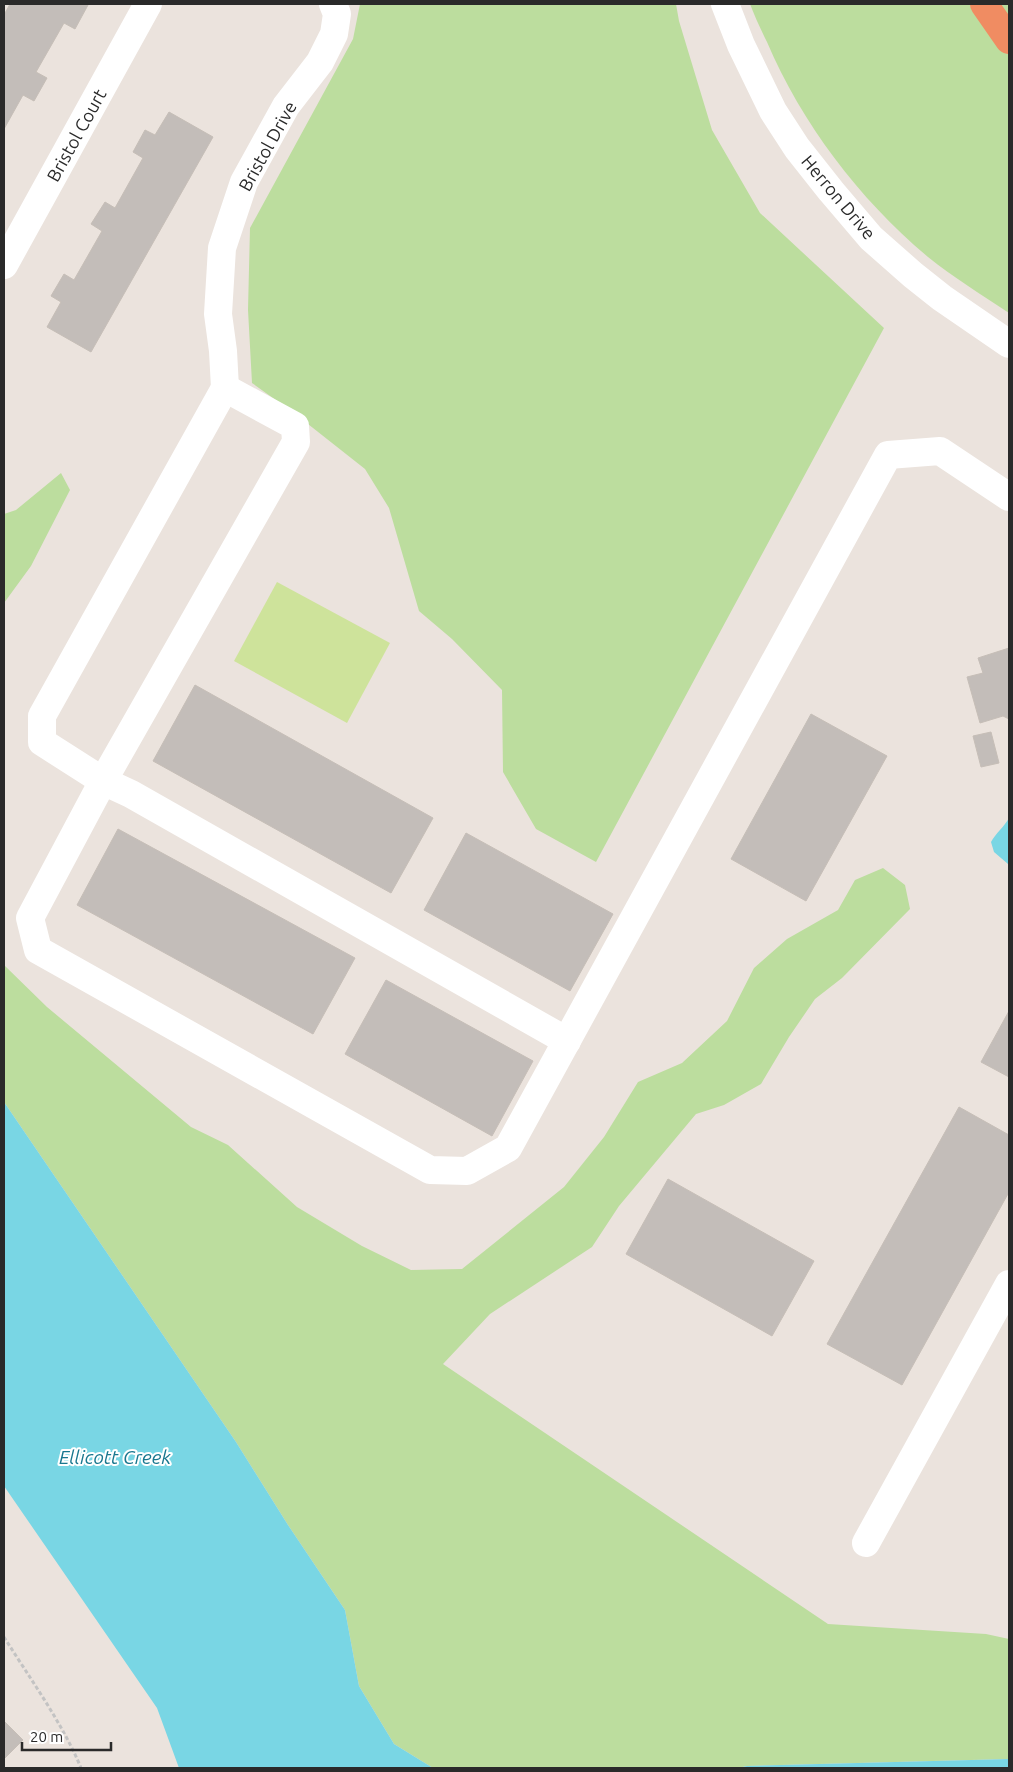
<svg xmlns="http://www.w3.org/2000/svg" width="1013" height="1772" font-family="Ubuntu,sans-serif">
	<rect width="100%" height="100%" fill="#ebe3dd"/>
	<g fill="#bcdd9e">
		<polygon points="360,4 676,4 679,21 712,130 760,213 884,328 596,862 536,829 503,772 502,690 452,639 419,611 389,508 365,469 294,413 252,383 248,310 250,228 353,39"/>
		<path d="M750,4H1009V313C982,295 953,277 928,257C859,199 802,124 767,42C761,30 755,17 750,4Z"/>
		<polygon points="61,473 70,490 31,566 4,603 4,514 16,510"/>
		<polygon points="883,868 905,885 910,909 842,978 815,999 789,1037 761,1084 724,1105 696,1114 619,1206 592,1247 490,1314 443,1364 828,1624 986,1634 1009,1639 1009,1759 747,1766 738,1768 433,1768 394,1744 359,1686 345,1610 288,1525 236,1442 4,1102 4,965 47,1007 191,1127 228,1145 297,1207 362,1246 411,1270 462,1269 564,1187 604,1137 638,1082 682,1063 727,1021 754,968 787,939 838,910 855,880"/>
	</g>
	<polygon fill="#cee39b" points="277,582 390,643 347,723 234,661"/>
	<g fill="#79d6e4">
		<path d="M1009,818V863L1008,864L994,852L991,842C996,833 1004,827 1009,818Z"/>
		<polygon points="4,1102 236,1442 288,1525 345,1610 359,1686 394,1744 433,1768 179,1768 157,1708 4,1486"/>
		<polygon points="1009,1759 1009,1768 738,1768 747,1766"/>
	</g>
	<g fill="#c3bdb9" stroke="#c6beb7">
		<polygon points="10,4 88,5 75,29 64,23 36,72 47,78 34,101 23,95 4,129 4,15"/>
		<polygon points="169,112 213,137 91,352 47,327 61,302 51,296 64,274 74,280 102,231 91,224 105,202 115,208 143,158 133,152 145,130 155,135"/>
		<polygon points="1009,648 1009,719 1003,716 980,723 967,677 983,673 978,658"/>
		<polygon points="195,685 433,818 391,893 153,761"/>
		<polygon points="811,714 887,756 806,901 731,859"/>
		<polygon points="991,732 999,763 981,767 973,736"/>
		<polygon points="118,829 355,958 313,1034 77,905"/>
		<polygon points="466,833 613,914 570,991 424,910"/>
		<polygon points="386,980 533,1061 492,1136 345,1054"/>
		<polygon points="1009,1011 1009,1077 981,1062"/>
		<polygon points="959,1107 1009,1135 1009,1192 902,1385 827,1344"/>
		<polygon points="668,1179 814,1261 772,1336 626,1254"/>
		<polygon points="4,1721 23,1740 4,1759"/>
	</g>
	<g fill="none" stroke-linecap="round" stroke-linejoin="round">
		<path stroke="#c3c3c3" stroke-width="3" stroke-dasharray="4 2.5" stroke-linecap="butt" d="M4,1637C29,1677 63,1724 81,1768"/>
		<g stroke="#fff" stroke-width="28">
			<polyline points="725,4 741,45 773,111 797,148 831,191 871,238 913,275 942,298 1009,344"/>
			<polyline points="4,265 148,4"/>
			<polyline points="225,388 295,426 296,442 103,781 30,918 38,950 430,1170 467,1171 508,1148 888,455 940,451 1009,497"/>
			<polyline points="225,388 42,716 42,742 103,781 131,794 567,1041"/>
			<polyline points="225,388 223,351 218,314 222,248 244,182 286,106 320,62 334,34 337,14 333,4"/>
			<polyline points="866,1543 1009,1284"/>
		</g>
		<polyline stroke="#f08c62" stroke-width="28" points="984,4 1009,40"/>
	</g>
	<g text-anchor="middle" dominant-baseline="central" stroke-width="4" stroke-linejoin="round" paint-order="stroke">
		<g font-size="18" fill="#2a2a2a" stroke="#fff">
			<text transform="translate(76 135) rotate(-61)">Bristol Court</text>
			<text transform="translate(267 146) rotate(-61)">Bristol Drive</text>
			<text transform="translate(839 197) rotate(50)">Herron Drive</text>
		</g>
		<g font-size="19" font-style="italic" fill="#19778f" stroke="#fff">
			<text x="115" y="1457">Ellicott Creek</text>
		</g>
	</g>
	<rect width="1013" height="1772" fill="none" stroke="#2a2a2a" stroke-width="10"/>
	<path d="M22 1742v8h89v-8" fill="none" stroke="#2a2a2a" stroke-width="2.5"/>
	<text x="30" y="1742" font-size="15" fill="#2a2a2a" stroke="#ffffff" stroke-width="4" paint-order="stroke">20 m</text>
</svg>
